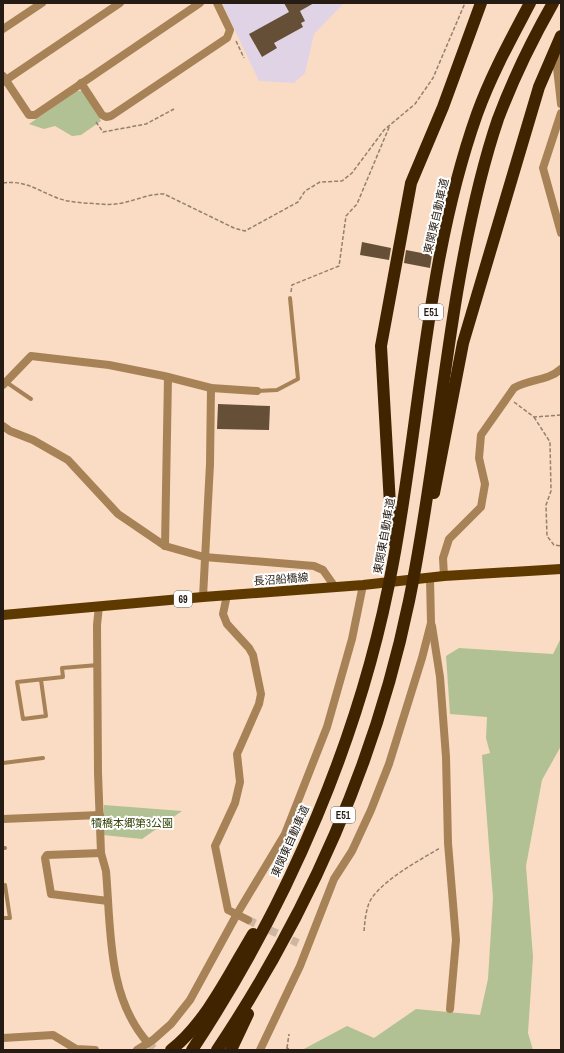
<svg xmlns="http://www.w3.org/2000/svg" width="564" height="1053" font-family="'Archivo Narrow','Noto Sans JP',sans-serif">
	<rect width="100%" height="100%" fill="#f9dcc3"/>
	<polygon fill="#e1d3e6" points="222,3 344,3 314,34 305,73 294,83 259,81"/>
	<g fill="#b1c193">
		<polygon points="77,91 82,91 101,121 81,135 72,136 55,126 44,129 29,124"/>
		<polygon points="561,638 561,746 542,780 526,866 533,957 528,1033 533,1050 302,1050 347,1026 374,1038 416,1009 480,1015 488,979 493,898 482,755 490,753 486,738 487,717 450,714 446,656 459,648 553,654"/>
		<polygon points="104,805 182,811 142,839 103,835"/>
	</g>
	<g fill="#655037">
		<polygon points="284,3 314,3 300,11 305,21 301,23 303,27 274,43 277,48 262,57 249,34 289,12"/>
		<polygon points="362,242 391,248 389,260 360,255"/>
		<polygon points="406,250 432,255 430,268 404,263"/>
		<polygon points="218,404 270,406 269,430 217,429"/>
	</g>
	<g fill="none" stroke-linecap="round" stroke-linejoin="round">
		<g stroke="#cfb6a0" stroke-width="8" stroke-dasharray="8 4" stroke-linecap="butt">
			<polyline points="248,920 298,943"/>
			<polyline points="148,1043 155,1050"/>
		</g>
		<g stroke="#94806f" stroke-width="1.5" stroke-dasharray="4 2" stroke-linecap="butt">
			<polyline points="236,41 244,58"/>
			<polyline points="96,122 103,132 146,124 174,109"/>
			<path d="M3,183C25,180 37,190 55,197C68,203 87,203 101,204C126,207 141,194 164,194L234,228L245,231L298,202L305,191L320,182L342,181L352,173L384,130L415,104L433,78L465,3"/>
			<polyline points="291,292 292,285 339,266 346,216 357,204 390,125"/>
			<polyline points="514,402 534,417 561,415"/>
			<polyline points="534,417 550,442 551,491 546,505 547,536 554,545 561,546"/>
			<path d="M364,931C365,920 366,904 374,895C390,876 418,861 440,848"/>
			<polyline points="287,1048 289,1034"/>
			<polyline points="287,1050 287,1048 291,1050"/>
		</g>
		<g stroke="#a78257" stroke-width="4">
			<polyline points="6,382 31,399"/>
			<polyline points="257,391 277,390 298,379 290,298"/>
			<polyline points="41,680 46,716 23,719 17,682 63,677 62,668 98,665"/>
			<polyline points="3,763 43,758"/>
			<polyline points="3,848 5,848"/>
			<polyline points="3,886 5,885 10,918 3,918"/>
		</g>
		<g stroke="#a78257" stroke-width="8">
			<polyline points="3,29 42,3"/>
			<polyline points="561,58 557,68 561,104"/>
			<polyline points="3,76 29,115 35,115 200,3"/>
			<polyline points="3,82 120,3"/>
			<polyline points="81,83 102,115 106,117 111,116 227,38 230,30 217,3"/>
			<polyline points="561,113 543,168 561,233"/>
			<polyline points="3,385 31,356 109,365 164,376 211,388 257,391"/>
			<polyline points="3,426 10,431 33,440 68,460 118,514 165,546 204,557 314,566 323,570 335,587"/>
			<polyline points="165,546 168,377"/>
			<path d="M444,576L443,558L449,539L481,507L485,484L479,458L481,435L514,388C529,379 548,381 561,369"/>
			<polyline points="227,595 223,614 227,624 249,648 253,655 261,694 259,704 237,754 240,782 235,803 215,846 228,910 248,920"/>
			<polyline points="203,597 210,464 211,388"/>
			<path d="M99,606L97,625L98,773L101,853L106,871C111,929 107,997 148,1043"/>
			<polyline points="432,626 440,677 446,757 448,843 456,940 450,1009"/>
			<polyline points="3,819 100,815"/>
			<polyline points="101,853 47,855 45,858 51,894 108,901"/>
			<polyline points="3,1038 53,1035 76,1049 95,1050"/>
			<polyline points="137,1050 153,1040 171,1024 190,1000 237,914 285,834 327,727 352,639 363,585"/>
			<polyline points="260,1050 300,966 334,879 352,851 371,810 389,764 422,658 431,623 430,578"/>
		</g>
		<polyline stroke="#5f3a00" stroke-width="10" points="3,615 203,597 363,585 444,576 561,569"/>
		<g stroke="#402400" stroke-width="12">
			<polyline points="434,493 463,343 539,87 561,36"/>
			<polyline points="392,540 381,346 411,183 443,107 481,3"/>
			<path d="M171,1050C206,1023 230,972 253,934"/>
			<path d="M192,1050C288,905 362,734 393,563C421,414 426,258 477,114C491,75 511,39 530,3"/>
			<path d="M217,1050C308,914 376,761 409,601C430,499 440,395 457,293C467,234 479,175 498,119C513,79 532,40 553,3"/>
			<polyline points="231,1050 248,1014"/>
		</g>
	</g>
	<g text-anchor="middle" dominant-baseline="central" stroke-width="4" stroke-linejoin="round" paint-order="stroke">
		<g fill="#fff" stroke="#67605a" stroke-width="1">
			<rect x="419" y="304" width="24" height="16" rx="3"/>
			<rect x="174" y="591" width="18" height="16" rx="3"/>
			<rect x="331" y="807" width="24" height="16" rx="3"/>
		</g>
		<g font-size="10" font-weight="bold" fill="#261c13">
			<text x="431" y="312">E51</text>
			<text x="183" y="599">69</text>
			<text x="343" y="815">E51</text>
		</g>
		<g font-size="11" fill="#261c13" stroke="#fff">
			<text transform="translate(436 216) rotate(-77)">東関東自動車道</text>
			<text transform="translate(384 536) rotate(-80)">東関東自動車道</text>
			<text transform="translate(281 579) rotate(-4)">長沼船橋線</text>
			<text transform="translate(290 841) rotate(-66)">東関東自動車道</text>
		</g>
		<g font-size="11" fill="#344409" stroke="#fff">
			<text x="132" y="823">犢橋本郷第3公園</text>
		</g>
	</g>
	<rect width="564" height="1053" fill="none" stroke="#261c13" stroke-width="8"/>
</svg>
